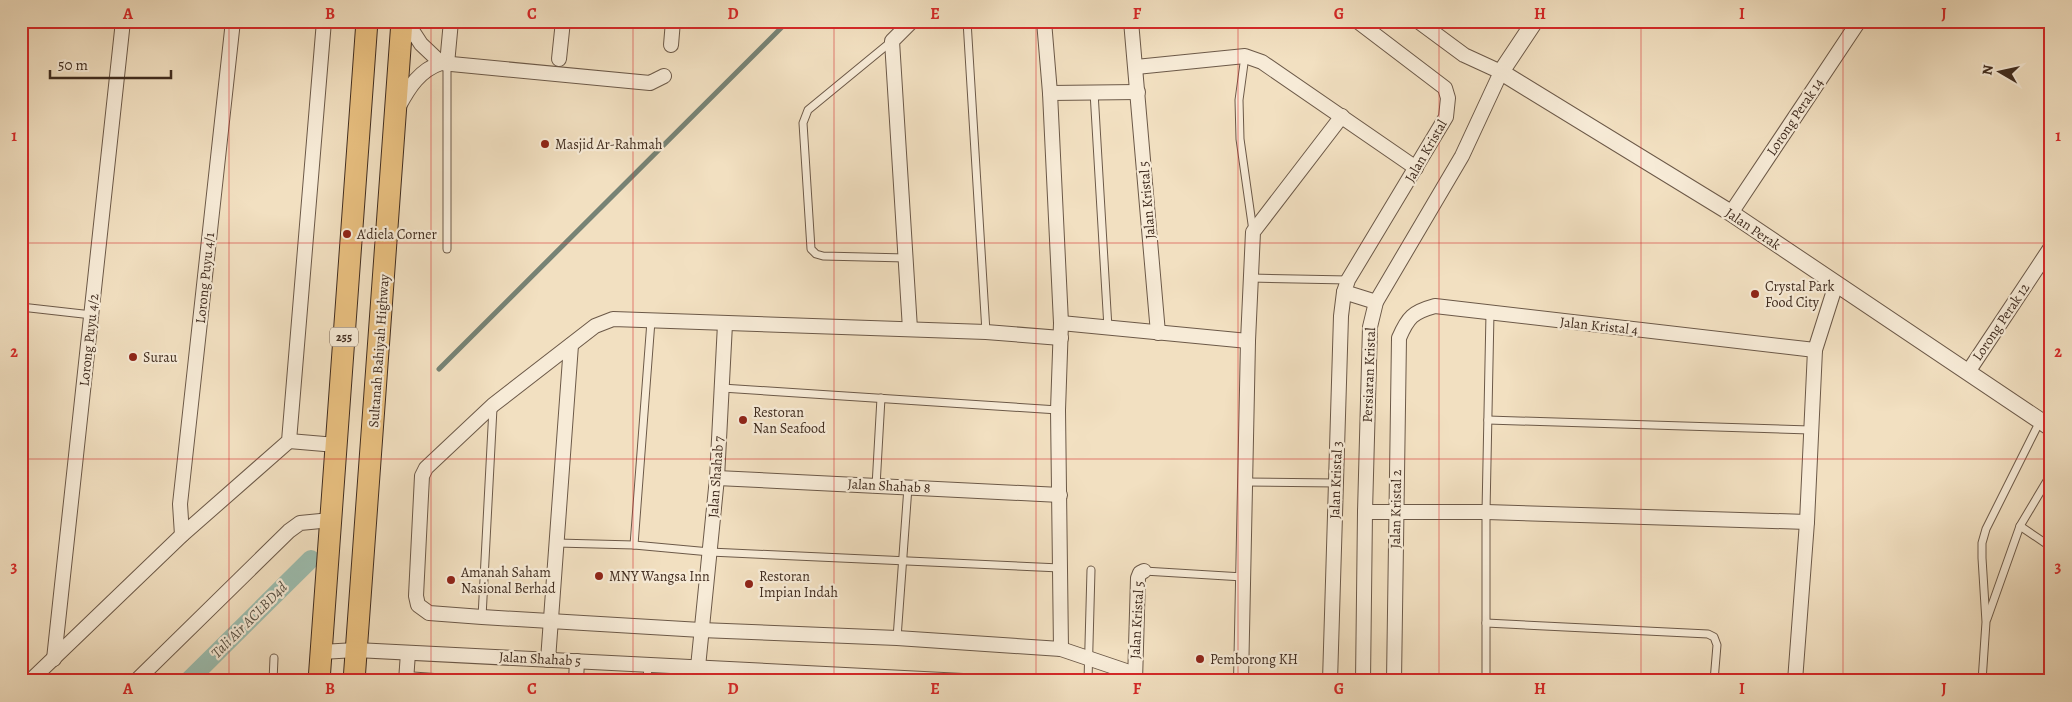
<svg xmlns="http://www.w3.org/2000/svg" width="2072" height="702" font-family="Alegreya,serif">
	<rect width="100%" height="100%" fill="#f2e0c1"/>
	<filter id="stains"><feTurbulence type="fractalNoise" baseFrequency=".004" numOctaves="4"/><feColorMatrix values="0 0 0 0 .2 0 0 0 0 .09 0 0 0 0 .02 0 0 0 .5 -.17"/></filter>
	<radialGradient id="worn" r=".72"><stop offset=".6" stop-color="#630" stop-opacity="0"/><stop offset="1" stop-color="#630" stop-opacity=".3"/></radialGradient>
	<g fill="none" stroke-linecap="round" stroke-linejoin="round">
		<polyline stroke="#778375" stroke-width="5" points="439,369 788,21"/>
		<polyline stroke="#9cbdaf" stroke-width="18" points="188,681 311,559"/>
		<defs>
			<g id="service">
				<polyline points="967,21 986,332"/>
				<polyline points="892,41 808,110 803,123 811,249 816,254 823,256 906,258"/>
				<polyline points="1245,56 1239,100 1240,139 1253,231"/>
				<polyline points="1094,92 1108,328"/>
				<polyline points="447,249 447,64"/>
				<polyline points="1251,278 1348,280"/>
				<polyline points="21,307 92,315"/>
				<polyline points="722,388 1058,410"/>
				<polyline points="1488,420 1810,430"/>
				<polyline points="1245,482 1336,483"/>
				<polyline points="876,486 881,398"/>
				<polyline points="2020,526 2051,547"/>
				<polyline points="557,543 634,545 710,552 1060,568"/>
				<polyline points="634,545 651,321"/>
				<polyline points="1144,571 1243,577"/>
				<polyline points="482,617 493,408"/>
				<polyline points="1987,619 2020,526 2051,474"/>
				<polyline points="1486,623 1708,634 1714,637 1717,645 1714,681"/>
				<polyline points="897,638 908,487"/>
				<polyline points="273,681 274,658"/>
				<polyline points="647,681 648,665"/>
				<polyline points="731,681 732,669"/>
				<polyline points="1088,681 1091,570"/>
				<polyline points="1486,681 1486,512 1490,313"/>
				<polyline points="1982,681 1986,622 1982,558 1982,543 1986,529 2040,421"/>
			</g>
			<g id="minor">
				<polyline points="406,21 421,44 441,63"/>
				<polyline points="1044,21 1050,93 1061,323 1058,410 1061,649"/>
				<polyline points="1131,21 1158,333"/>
				<polyline points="671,45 673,21"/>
				<polyline points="559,59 563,21"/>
				<polyline points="447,64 451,21"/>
				<polyline points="1136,67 1245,56 1262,62 1416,168"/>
				<polyline points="1050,93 1138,92"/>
				<path d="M399,106C409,87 420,70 441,63L650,83L664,76"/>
				<polyline points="1731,213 1859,21"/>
				<polyline points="1344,292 1376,302"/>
				<polyline points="1061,323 1248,341"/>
				<polyline points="910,329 892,41 912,21"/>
				<polyline points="1061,338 986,332 613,319 595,326 493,405 426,468 422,476 416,596 418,605 429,613 482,617 701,630 897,638 1061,649 1135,674"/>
				<polyline points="1968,372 2051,247"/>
				<polyline points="289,441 336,445"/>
				<polyline points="717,478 1060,495"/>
				<polyline points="1365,512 1486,512 1807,522"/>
				<polyline points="182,535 180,504 233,21"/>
				<polyline points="321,652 356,650 963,681"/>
				<polyline points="54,659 123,21"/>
				<polyline points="548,660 571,345"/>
				<polyline points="698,667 717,478 725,324"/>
				<polyline points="406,679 434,681"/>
				<polyline points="30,681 182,535 289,441 324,21"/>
				<polyline points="136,681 289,531 300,523 331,520"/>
				<polyline points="406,681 408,653"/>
				<polyline points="576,681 577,661"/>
				<polyline points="1135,681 1138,578 1140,573 1144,571"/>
				<polyline points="1241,681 1248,341 1253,232 1342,116"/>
				<polyline points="1330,681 1341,316 1344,292 1348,280 1446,117 1448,98 1445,88 1357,21"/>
				<polyline points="1363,681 1365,512 1370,327 1376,302 1462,156 1501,72 1464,55 1418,21"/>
				<path d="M1394,681L1399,338C1408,317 1413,312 1435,306L1815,350"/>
				<polyline points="1795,681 1807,522 1815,350 1836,284"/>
			</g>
			<polyline id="tertiary" points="1535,21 1501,72 1731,213 2051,428"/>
			<g id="primary">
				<polyline points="319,681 367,21"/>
				<polyline points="354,681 402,21"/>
			</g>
		</defs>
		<use href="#service" stroke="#6c5948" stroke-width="9"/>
		<use href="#minor" stroke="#6c5948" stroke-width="16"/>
		<use href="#tertiary" stroke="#6c5948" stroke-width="18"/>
		<use href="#primary" stroke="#402c1f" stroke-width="23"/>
		<use href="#service" stroke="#f7ebd7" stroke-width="7"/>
		<use href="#minor" stroke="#f7ebd7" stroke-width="14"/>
		<use href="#tertiary" stroke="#f7ebd7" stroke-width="16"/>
		<use href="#primary" stroke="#e9c080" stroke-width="21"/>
	</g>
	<path fill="none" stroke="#d62828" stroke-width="1" stroke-opacity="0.55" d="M229,21V681M431,21V681M633,21V681M834,21V681M1036,21V681M1238,21V681M1439,21V681M1641,21V681M1843,21V681M21,243H2051M21,459H2051"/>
	<g fill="#8f2418" stroke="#f7ebd7" stroke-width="2">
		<circle cx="545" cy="144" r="5"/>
		<circle cx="347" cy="234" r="5"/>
		<circle cx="1755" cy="294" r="5"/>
		<circle cx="133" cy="357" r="5"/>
		<circle cx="743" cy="420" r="5"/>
		<circle cx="599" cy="576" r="5"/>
		<circle cx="451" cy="580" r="5"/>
		<circle cx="749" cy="584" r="5"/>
		<circle cx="1200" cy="659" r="5"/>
	</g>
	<g text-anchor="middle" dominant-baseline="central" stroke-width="4.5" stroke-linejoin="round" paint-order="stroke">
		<rect fill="#f7ebd7" stroke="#776556" stroke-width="1" x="330" y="327.5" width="28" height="19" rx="4"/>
		<g font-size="12" font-weight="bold" fill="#402c1f">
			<text x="344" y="337">255</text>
		</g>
		<g font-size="14" fill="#402c1f" stroke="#f7ebd7">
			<text transform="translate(1795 117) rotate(-56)">Lorong Perak 14</text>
			<text transform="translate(1426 151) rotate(-60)">Jalan Kristal</text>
			<text transform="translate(1147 200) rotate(-95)">Jalan Kristal 5</text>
			<text transform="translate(1753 229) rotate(34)">Jalan Perak</text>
			<text transform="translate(205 278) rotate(-84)">Lorong Puyu 4/1</text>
			<text transform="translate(2001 322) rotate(-56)">Lorong Perak 12</text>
			<text transform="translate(1599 326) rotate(6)">Jalan Kristal 4</text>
			<text transform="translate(89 340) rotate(-84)">Lorong Puyu 4/2</text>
			<text transform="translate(379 351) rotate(-86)">Sultanah Bahiyah Highway</text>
			<text transform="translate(1369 375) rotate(-88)">Persiaran Kristal</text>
			<text transform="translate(716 477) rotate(-86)">Jalan Shahab 7</text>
			<text transform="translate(1336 480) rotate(-88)">Jalan Kristal 3</text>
			<text transform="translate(889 486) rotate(3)">Jalan Shahab 8</text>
			<text transform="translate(1396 509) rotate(-89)">Jalan Kristal 2</text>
			<text transform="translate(1137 620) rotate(-87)">Jalan Kristal 5</text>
			<text transform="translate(540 659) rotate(3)">Jalan Shahab 5</text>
		</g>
		<g font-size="14" fill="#402c1f" stroke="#f7ebd7" text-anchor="start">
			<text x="555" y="144">Masjid Ar-Rahmah</text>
			<text x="357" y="234">A'diela Corner</text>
			<text x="1765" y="286">Crystal Park<tspan x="1765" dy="16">Food City</tspan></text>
			<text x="143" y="357">Surau</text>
			<text x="753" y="412">Restoran<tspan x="753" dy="16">Nan Seafood</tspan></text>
			<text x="461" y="572">Amanah Saham<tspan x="461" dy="16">Nasional Berhad</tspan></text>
			<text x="609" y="576">MNY Wangsa Inn</text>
			<text x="759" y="576">Restoran<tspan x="759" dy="16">Impian Indah</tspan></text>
			<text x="1210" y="659">Pemborong KH</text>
		</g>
		<g font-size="15" font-style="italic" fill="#575043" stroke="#f7ebd7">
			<text transform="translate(249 620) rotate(-45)">Tali Air ACLBD4d</text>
		</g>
	</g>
	<rect width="2072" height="702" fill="none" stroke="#f2e0c1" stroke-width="55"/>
	<g transform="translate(2000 72) rotate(279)" stroke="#f7ebd7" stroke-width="4" paint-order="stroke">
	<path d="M0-4L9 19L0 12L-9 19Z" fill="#402c1f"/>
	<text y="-8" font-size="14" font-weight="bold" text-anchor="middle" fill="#402c1f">N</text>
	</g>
	<path d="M50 70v8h121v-8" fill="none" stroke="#402c1f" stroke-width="2.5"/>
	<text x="58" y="70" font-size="15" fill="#402c1f" stroke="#f7ebd7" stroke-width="4" paint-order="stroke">50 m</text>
	<rect x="28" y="28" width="2016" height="646" fill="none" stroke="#d62828" stroke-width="2"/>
	<g font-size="16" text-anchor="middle" font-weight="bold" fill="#d62828">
		<text x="128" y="19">A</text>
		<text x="330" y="19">B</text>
		<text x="532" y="19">C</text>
		<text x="733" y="19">D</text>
		<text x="935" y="19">E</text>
		<text x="1137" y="19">F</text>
		<text x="1339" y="19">G</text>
		<text x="1540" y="19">H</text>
		<text x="1742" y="19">I</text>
		<text x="1944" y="19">J</text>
		<text x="14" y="141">1</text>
		<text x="2058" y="141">1</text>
		<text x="14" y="357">2</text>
		<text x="2058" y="357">2</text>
		<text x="14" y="572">3</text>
		<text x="2058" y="572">3</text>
		<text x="128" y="694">A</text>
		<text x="330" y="694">B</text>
		<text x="532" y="694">C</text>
		<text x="733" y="694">D</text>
		<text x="935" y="694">E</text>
		<text x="1137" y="694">F</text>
		<text x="1339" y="694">G</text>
		<text x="1540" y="694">H</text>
		<text x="1742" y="694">I</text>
		<text x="1944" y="694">J</text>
	</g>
	<rect width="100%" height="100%" filter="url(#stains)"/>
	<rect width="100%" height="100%" fill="url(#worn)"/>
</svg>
